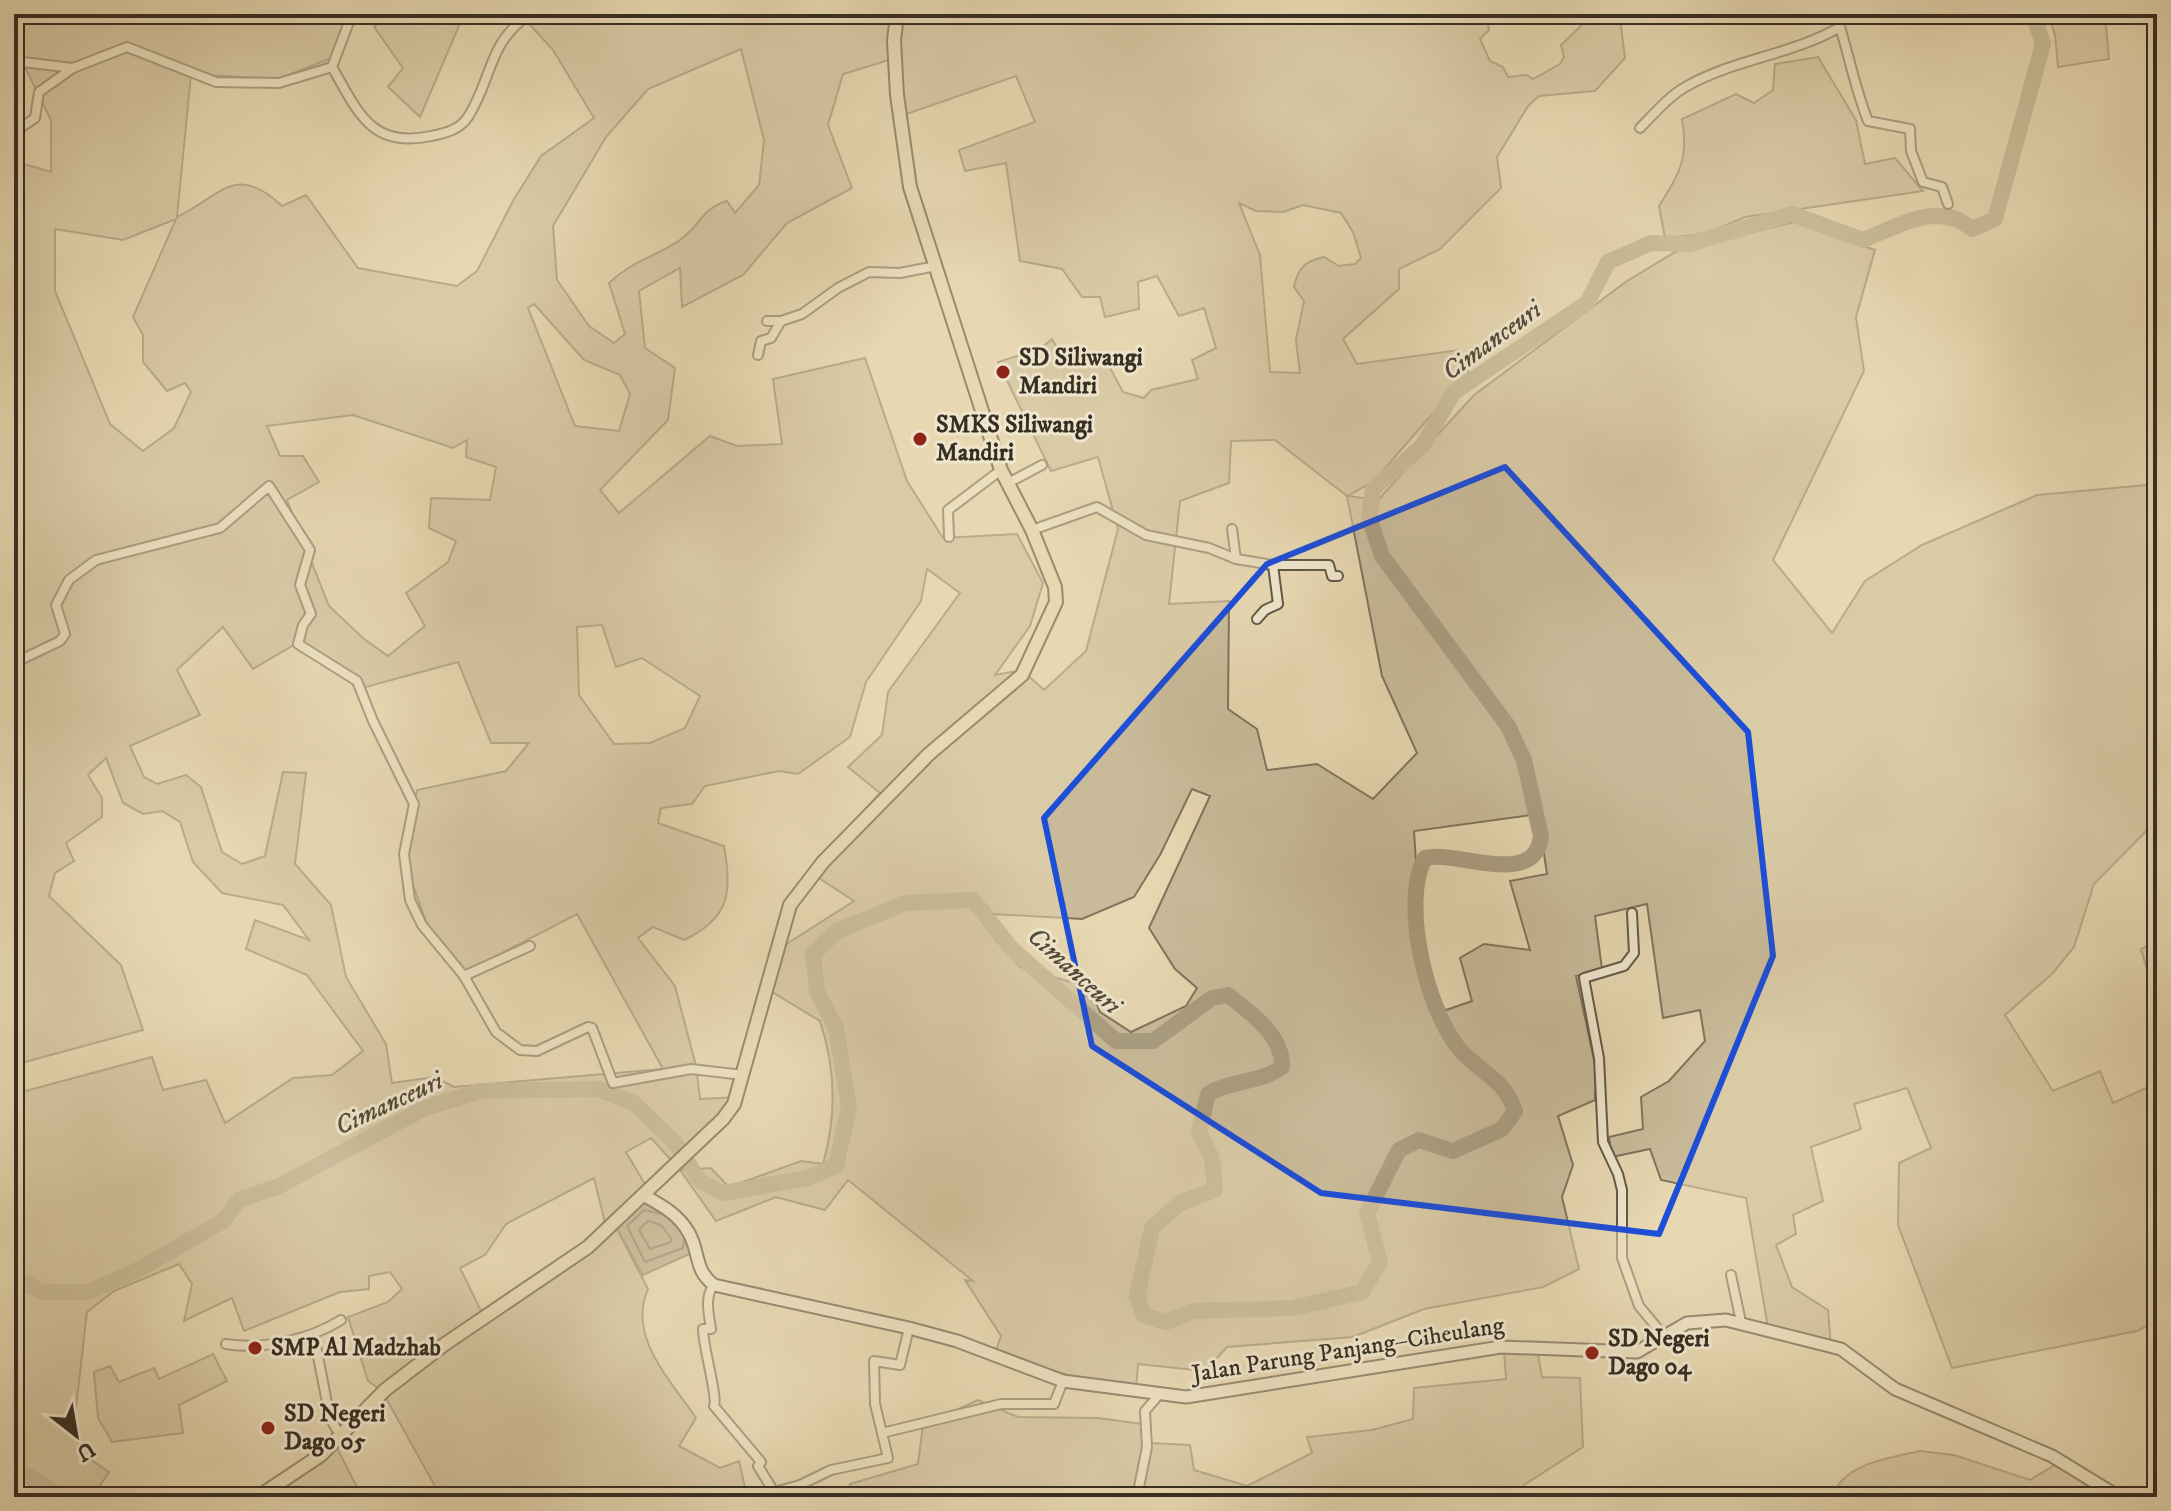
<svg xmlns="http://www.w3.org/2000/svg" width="2171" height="1511" font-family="'IM FELL DW Pica',serif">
	<rect width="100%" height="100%" fill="#e7d8b2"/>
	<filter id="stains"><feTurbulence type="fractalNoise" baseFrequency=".0025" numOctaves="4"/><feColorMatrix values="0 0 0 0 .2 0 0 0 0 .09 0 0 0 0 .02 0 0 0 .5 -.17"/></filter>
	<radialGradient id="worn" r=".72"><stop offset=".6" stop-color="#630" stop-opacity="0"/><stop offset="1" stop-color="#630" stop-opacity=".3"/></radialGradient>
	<g fill="#c9bb9a" stroke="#80745e" stroke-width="2" fill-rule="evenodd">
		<path d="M14,14H349L337,56L278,79L191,74L177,217C221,196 235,162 282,206L306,195L358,268L457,286L477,271L514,199L541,156L594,118L553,50L522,16L525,14H1486L1489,30L1480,39L1490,61L1503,67L1508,77L1527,75L1533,79L1560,64L1564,57L1561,45L1586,21L1620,18L1625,58L1595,91L1539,96L1528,106L1497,157L1501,188L1440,249L1399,269V289L1343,339L1357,364L1459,350L1472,381L1447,397L1374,481L1348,496L1378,500L1474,395L1627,281L1675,252L1794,222L1875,250L1856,317L1864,371L1773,560L1832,633L1865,581L1922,545L2037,495L2157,484V820L2094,884L2074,947L2053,973L2005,1015L2053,1091L2100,1071L2113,1103L2157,1083V1321L2137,1331L1952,1368L1898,1225L1899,1163L1931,1148L1907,1088L1854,1104L1861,1129L1811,1147L1823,1201L1793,1215L1796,1234L1776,1245L1792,1287L1828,1310L1831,1347L1768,1328L1746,1198L1661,1180L1650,1149L1612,1157L1609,1137L1643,1129L1641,1097L1669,1081L1705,1041L1700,1010L1663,1018L1647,904L1595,916L1602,969L1576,976L1596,1069L1595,1100L1558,1116L1573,1165L1562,1197L1579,1269L1543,1287L1424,1309L1353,1337L1227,1347L1205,1371L1138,1364L1136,1389L1101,1385L995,1353L1001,1336L965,1280L973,1281L848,1180L825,1210L776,1197L716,1221L680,1170L651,1138L626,1152L649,1191L615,1225L648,1289C627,1337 670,1379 696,1418L679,1446L720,1468L739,1461L747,1497H441L382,1391L368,1381L348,1317L388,1302L402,1289L390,1272L369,1276V1289L340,1292L244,1331L232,1298L184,1321L192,1284L179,1264L114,1291L87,1312L73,1434L87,1457L109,1472L92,1497C58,1497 45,1475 14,1467V1094L152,1057L163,1090L206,1080L225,1123L293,1078L332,1075L363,1051L307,975L246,949L255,920L309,940L283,905L222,893L193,862L180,822L162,811L143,814L123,803L106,758L88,775L102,798V817L66,843L74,861L55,873L49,896L121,965L143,1030L14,1065V161L51,172V120L14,45ZM741,49L764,140L759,185L735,213L727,201C701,209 700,226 680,240C655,257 632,261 609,283L625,334L614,343L589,326L557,280L553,226L606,137L648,89ZM889,60L898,117L1016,76L1035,122L959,150L965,171L1006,163L1020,261L1062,269L1082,297H1100L1105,317L1139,309L1138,282L1157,276L1179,316L1204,308L1216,348L1192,360L1198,379L1151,390L1144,398L1123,392L1101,351L1068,367L1052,339L1040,349L998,362L1051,471L1098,457L1118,529L1086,651L1044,690L1022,670L995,675L1030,626L1043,583L1017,534L943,538L907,481L865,358L773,379L782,444L737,446L710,436L619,513L600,490L668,420L675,368L645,348L639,291L680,268L682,307L743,275L787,223L852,188L828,125L843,74ZM1239,203L1256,211L1283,212L1303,205L1341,213L1353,232L1361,258L1355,264L1339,266L1324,257C1305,261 1298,268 1294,287L1304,301L1296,340L1300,373L1270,372L1260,255ZM176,219L133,317L143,335V362L167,391L185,383L191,392L174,428L143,451L110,424L55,291V229L123,240ZM534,304L584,360L620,375L630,394L619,431L575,426L528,308ZM353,415L453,448L467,440L466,457L496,467L490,500L431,498L429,528L456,541L448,562L406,593L425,626L388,656L364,639L329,606L287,500L319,482L303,456H280L267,426ZM1275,440L1347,496L1382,676L1417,753L1373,799L1317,764L1267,770L1257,729L1228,709L1229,601L1169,604L1180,501L1229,483L1231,441ZM927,569L960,593L888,692L882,735L848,767L880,793L808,871L854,901L774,952L769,990L820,1021C836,1069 837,1115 823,1164L801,1161L729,1187L711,1168L681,1170L738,1097L700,1099L696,1066L675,986L638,938L653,927L684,940C730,918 732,893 724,846L658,823L661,808L692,804L705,786L779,771L798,774L850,737L866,682L921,601ZM602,625L616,667L642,658L700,696L685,728L650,743L614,744L579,695L577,627ZM223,627L253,669L294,645L362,688L458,662L491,743H529L506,771L417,790L403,857L430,933L460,975L577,914L663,1069L454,1087L434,1077L392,1083L386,1044L346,977L331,905L295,864L306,773L283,772L265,856L242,864L222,852L201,787L186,775L157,784L144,777L130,746L200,715L177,670ZM1192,789L1210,796L1149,928L1175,969L1197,988L1186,1006L1131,1032L1100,1012L1091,988L1020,967L975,913L1082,919L1134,897L1160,855ZM1538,814L1547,874L1510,881L1530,950L1484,944L1460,958L1472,1001L1446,1010L1424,990L1414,831ZM594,1178L607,1231L484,1317L460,1268L485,1255L506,1224Z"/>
		<polygon points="390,14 464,14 420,117 388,87 403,68 374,27"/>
		<polygon points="2048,14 2105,14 2109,59 2058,67 2055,35"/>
		<path d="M1818,57L1856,120L1865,164L1895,158L1923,191L1745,217L1705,234L1665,238L1659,206C1679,174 1689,159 1682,119L1736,94L1754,103L1773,90L1775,64Z"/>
		<polygon points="2157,942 2157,1004 2141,949"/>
		<polygon points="1537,1349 1542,1377 1580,1378 1583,1447 1524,1485 1530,1497 854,1497 850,1484 918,1464 923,1425 978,1400 1018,1417 1098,1418 1149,1425 1150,1443 1190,1445 1194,1470 1247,1486 1312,1453 1307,1437 1372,1430 1413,1419 1414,1388 1506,1379 1504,1351"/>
		<polygon points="213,1354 227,1381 179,1405 183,1433 112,1442 98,1418 94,1372 110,1366 119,1382 154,1368 159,1379"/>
		<polygon points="334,1442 362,1497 253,1497"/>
		<path d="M1920,1451L1954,1455L2030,1480L2063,1460L2108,1486L2103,1497H1832C1843,1463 1890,1458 1920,1451Z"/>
	</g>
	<polygon fill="#ab9e81" stroke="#7d715b" stroke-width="2" points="643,1200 671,1209 696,1251 643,1275 615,1225"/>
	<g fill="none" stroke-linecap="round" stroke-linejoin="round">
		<g stroke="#716652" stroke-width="2">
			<polyline points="661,1214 644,1210 627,1226 645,1262 683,1248 684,1240"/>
			<polygon points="648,1221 661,1225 671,1238 671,1242 650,1249 639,1230"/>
		</g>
		<g stroke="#ab9e81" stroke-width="16">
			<path d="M14,1277L42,1292H88L134,1272L223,1221L240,1199L277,1187L425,1108L480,1091L597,1089L634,1103L676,1144L700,1181L723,1193L808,1178L836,1166L849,1107L836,1029L817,991L813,954L837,931L905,903L973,900L1011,948L1116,1041H1153L1212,998L1228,995C1251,1013 1283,1035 1282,1067C1261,1083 1231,1080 1208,1094L1199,1132L1212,1158L1215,1190L1180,1203L1152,1228L1137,1295L1143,1315L1166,1322L1193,1311L1293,1308L1362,1292L1380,1262L1367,1213L1399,1150L1419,1140L1453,1151L1502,1129L1515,1111C1504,1079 1484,1075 1462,1052C1428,1016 1400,903 1425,858C1455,849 1535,890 1541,836L1524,760L1508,726L1382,556L1369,517L1373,489L1422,446L1454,392L1587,303L1608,262L1651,243L1689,244L1792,214L1863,240C1899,226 1938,200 1972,229L1995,219L2043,44L2033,14"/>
			<polyline points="14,1468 63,1497"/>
		</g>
		<defs>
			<g id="street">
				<path d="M352,14L332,67C358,112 371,149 431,136C446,133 459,130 468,117C493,78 487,43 530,14"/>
				<path d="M1836,14C1848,50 1854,86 1868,121L1910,129L1911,151L1923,182L1942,187L1948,204"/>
				<polyline points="14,61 73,68 127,47 216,82 279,83 332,67"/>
				<path d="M1640,128C1653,115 1666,99 1682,89C1731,59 1790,56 1840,27"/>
				<polyline points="14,132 35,118 39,92 73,68"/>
				<polyline points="767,321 781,321"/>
				<polyline points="758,355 761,341 771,338 781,321 802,314 838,288 869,272 900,273 936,266"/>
				<polyline points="1008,483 1042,465"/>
				<polyline points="1232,529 1236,559"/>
				<polyline points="1032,530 1097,507 1146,535 1209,548 1236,559 1273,565 1329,565 1332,576 1338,576"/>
				<polyline points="949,537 948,510 1001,470"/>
				<polyline points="1257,619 1265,610 1278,604 1273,565"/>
				<polyline points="14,663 60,641 65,634 56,605 69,580 96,560 220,528 269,486 310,550 300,585 311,614 303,625 298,644 357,681 373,721 414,804 404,854 410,900 422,925 464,976 496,1032 520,1050 537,1051 588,1027 592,1028 613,1083 691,1069 743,1075"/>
				<polyline points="1632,913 1634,953 1624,966 1584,978 1599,1058 1603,1142 1618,1174 1622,1190 1622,1258 1639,1306 1664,1336"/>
				<polyline points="464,976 530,946"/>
				<polyline points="1731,1275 1741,1322"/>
				<path d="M714,1285C704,1297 709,1314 711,1329H703C703,1347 718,1397 714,1406L761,1462L758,1466L774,1492L800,1485L805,1497"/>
				<polyline points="909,1328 900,1365 874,1361 875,1404 882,1433 1001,1404 1054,1404 1063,1381"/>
				<polyline points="314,1336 330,1418 341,1437"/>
				<path d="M226,1344C263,1350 309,1340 341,1320"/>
				<polyline points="800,1485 831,1470 888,1458 882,1433"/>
				<polyline points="1137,1497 1147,1447 1145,1411 1158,1396"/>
			</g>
			<path id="secondary" d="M645,1196C663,1206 679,1215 689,1233C700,1253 694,1270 714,1285L909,1328L957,1341L1063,1381L1186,1397L1501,1347L1637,1352L1687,1323L1726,1320L1841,1349L1895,1389L2052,1456L2119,1497"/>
			<polyline id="primary" points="258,1497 321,1455 385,1390 445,1344 588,1247 723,1119 734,1104 790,905 823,862 929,754 1022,675 1056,602 1055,587 1032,530 1001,470 910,187 897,95 894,41 897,14"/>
		</defs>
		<use href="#street" stroke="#635847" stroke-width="12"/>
		<use href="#secondary" stroke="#372e23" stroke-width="15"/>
		<use href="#primary" stroke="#372e23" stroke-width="16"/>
		<use href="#street" stroke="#efe6cd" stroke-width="8"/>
		<use href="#secondary" stroke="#efe6cd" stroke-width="11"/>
		<use href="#primary" stroke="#e7d8b2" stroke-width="12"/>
	</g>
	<path d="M0 0H2171V1511H0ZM1505,467L1748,732L1773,956L1659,1234L1321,1193L1092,1046L1044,818L1267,564Z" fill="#e7d8b2" fill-opacity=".55" fill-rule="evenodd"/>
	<path fill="none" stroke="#1d4ed8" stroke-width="6" stroke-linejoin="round" d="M1505,467L1748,732L1773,956L1659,1234L1321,1193L1092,1046L1044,818L1267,564Z"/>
	<g fill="#8f2418" stroke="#efe6cd" stroke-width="3">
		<circle cx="1003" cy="372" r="8"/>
		<circle cx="920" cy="439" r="8"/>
		<circle cx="255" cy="1348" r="8"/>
		<circle cx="1592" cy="1353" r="8"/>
		<circle cx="268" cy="1428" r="8"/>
	</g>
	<g text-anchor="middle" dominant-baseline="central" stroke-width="6" stroke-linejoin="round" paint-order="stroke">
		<g font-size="24" font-weight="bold" fill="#372e23" stroke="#efe6cd" text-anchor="start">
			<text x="1019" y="358">SD Siliwangi<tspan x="1019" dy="28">Mandiri</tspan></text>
			<text x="936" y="425">SMKS Siliwangi<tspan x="936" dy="28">Mandiri</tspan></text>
			<text x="1608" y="1339">SD Negeri<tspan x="1608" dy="28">Dago 04</tspan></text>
			<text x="271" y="1348">SMP Al Madzhab</text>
			<text x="284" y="1414">SD Negeri<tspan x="284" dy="28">Dago 05</tspan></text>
		</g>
		<g font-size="24" fill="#372e23" stroke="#efe6cd">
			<text transform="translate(1348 1350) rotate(-9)">Jalan Parung Panjang–Ciheulang</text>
		</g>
		<g font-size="26" font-style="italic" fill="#544a3a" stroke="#efe6cd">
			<text transform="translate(1492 341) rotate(-36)">Cimanceuri</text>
			<text transform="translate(1074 971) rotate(42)">Cimanceuri</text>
			<text transform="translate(389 1104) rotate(-25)">Cimanceuri</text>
		</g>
	</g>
	<rect width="2171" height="1511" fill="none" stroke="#e7d8b2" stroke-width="48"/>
	<rect x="16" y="16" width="2139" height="1479" fill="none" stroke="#372e23" stroke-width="4"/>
	<rect x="24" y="24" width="2123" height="1463" fill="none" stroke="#372e23" stroke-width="2"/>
	<g transform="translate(76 1435) rotate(149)" stroke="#efe6cd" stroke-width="6" paint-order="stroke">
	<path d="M0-6L14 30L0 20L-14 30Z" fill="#372e23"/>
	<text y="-12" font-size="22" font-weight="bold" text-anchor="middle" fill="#372e23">U</text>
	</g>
	<rect width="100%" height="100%" filter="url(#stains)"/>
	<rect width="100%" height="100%" fill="url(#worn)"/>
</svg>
